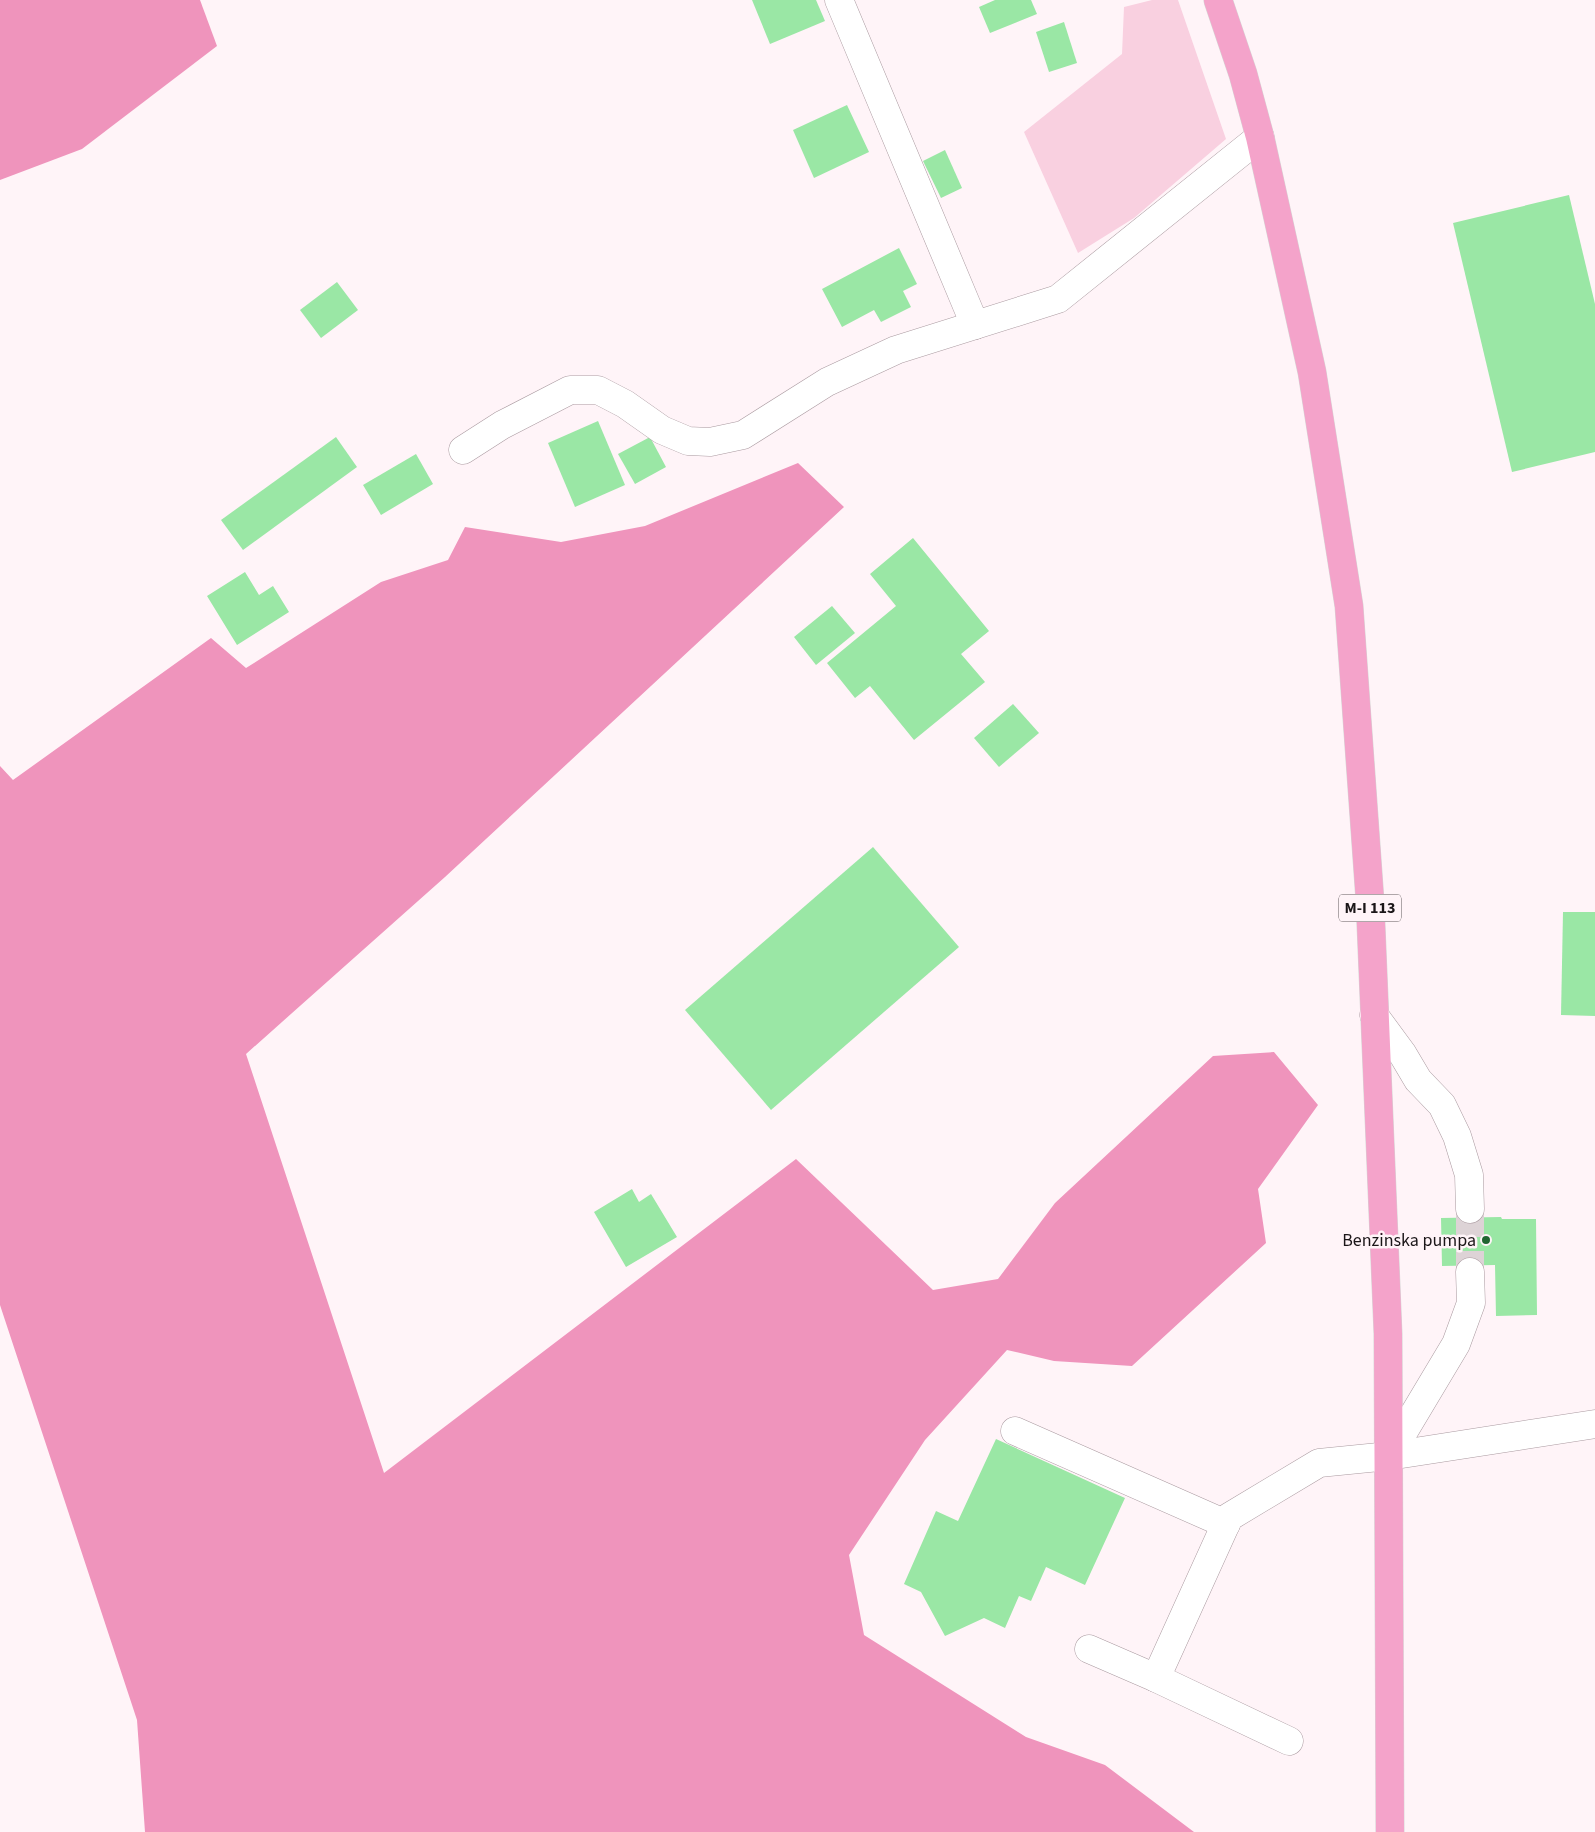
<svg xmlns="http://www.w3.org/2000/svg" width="1595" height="1832" font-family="'Source Sans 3',sans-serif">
	<rect width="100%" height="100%" fill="#fff4f8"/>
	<polygon fill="#f9d0e0" points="1152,0 1178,0 1226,139 1134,218 1078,253 1024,132 1122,54 1124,7"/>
	<g fill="#ef94bc">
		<polygon points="0,0 200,0 217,46 82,149 0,180"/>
		<polygon points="798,463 844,507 445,877 246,1054 384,1473 796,1159 933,1290 998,1279 1055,1203 1213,1056 1274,1052 1318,1105 1258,1189 1266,1243 1132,1366 1054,1361 1007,1350 925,1440 849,1555 864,1635 1026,1737 1105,1765 1194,1832 145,1832 137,1720 0,1305 0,766 13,780 211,638 246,668 381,582 448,560 465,527 561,542 645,526"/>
	</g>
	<g fill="#9ae7a5">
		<polygon points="752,0 816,0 825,21 770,44"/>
		<polygon points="995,0 1031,0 1037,14 990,33 979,7"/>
		<polygon points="1064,22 1077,63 1049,72 1036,32"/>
		<polygon points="847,105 869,152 814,178 793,130"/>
		<polygon points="945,150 962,188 941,198 923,161"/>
		<polygon points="1569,195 1595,304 1595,452 1512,472 1453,223"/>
		<polygon points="899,248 917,284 903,291 911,307 881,322 874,310 842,327 822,289"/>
		<polygon points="337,282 358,310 321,338 300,310"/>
		<polygon points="598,421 625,485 575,507 548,443"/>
		<polygon points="336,437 357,467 243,550 221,520"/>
		<polygon points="650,437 666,467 635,484 618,454"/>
		<polygon points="416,454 433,484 381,515 363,485"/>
		<polygon points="913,538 989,631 961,654 985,682 914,740 870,686 855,698 827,663 896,606 870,574"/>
		<polygon points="245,572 259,595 273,586 289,612 237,645 207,596"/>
		<polygon points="832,606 855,633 816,665 794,637"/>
		<polygon points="1013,704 1039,733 999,767 974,738"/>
		<polygon points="873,847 959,947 771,1110 685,1010"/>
		<polygon points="1563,912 1595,912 1595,1016 1561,1015"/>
		<polygon points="632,1189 639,1202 651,1194 677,1237 626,1267 594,1212"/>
		<polygon points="1501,1217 1502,1219 1536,1219 1537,1315 1496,1316 1495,1265 1442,1266 1441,1218"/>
		<polygon points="996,1439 1125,1498 1085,1585 1046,1567 1031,1601 1019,1596 1005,1628 984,1618 945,1636 921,1592 904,1584 936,1511 958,1521"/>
	</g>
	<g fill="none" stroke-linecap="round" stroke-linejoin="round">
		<polyline stroke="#ddd3d6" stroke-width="28" stroke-dasharray="28 14" stroke-linecap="butt" points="1470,1209 1470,1272"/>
		<defs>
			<g id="minor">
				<polyline points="839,0 975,325"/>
				<polyline points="463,450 502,425 570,390 598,390 625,404 662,430 688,441 710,442 743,435 827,382 896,350 1058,299 1260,137"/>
				<polyline points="1374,1015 1402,1053 1418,1080 1442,1105 1457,1136 1469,1175 1470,1209"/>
				<polyline points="1015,1431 1226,1524"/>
				<polyline points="1389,1456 1456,1344 1471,1303 1470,1272"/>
				<polyline points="1089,1649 1156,1678"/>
				<polyline points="1289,1741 1156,1678 1229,1517 1319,1463 1389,1456 1595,1424"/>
			</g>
			<polyline id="major" points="1218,0 1243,74 1260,137 1312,372 1349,606 1370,901 1388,1334 1390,1832"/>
		</defs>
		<use href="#minor" stroke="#aa9aa0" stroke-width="29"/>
		<use href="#major" stroke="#d6d5d5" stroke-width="29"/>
		<use href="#minor" stroke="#fff" stroke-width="28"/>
		<use href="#major" stroke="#f4a3ca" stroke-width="28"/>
	</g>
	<circle fill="#216531" stroke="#fff4f8" stroke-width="2" cx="1486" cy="1240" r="5"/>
	<g text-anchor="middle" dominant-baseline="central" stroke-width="5" stroke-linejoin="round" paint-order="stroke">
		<rect fill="#fff4f8" stroke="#5f595b" stroke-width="1" x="1339" y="894.5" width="62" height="27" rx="4"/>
		<g font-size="16" font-weight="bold" fill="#1b1618">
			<text x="1370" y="908">M-I 113</text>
		</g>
		<g font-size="18" fill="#1b1618" stroke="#fff4f8" text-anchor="end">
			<text x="1476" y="1240">Benzinska pumpa</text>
		</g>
	</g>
</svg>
